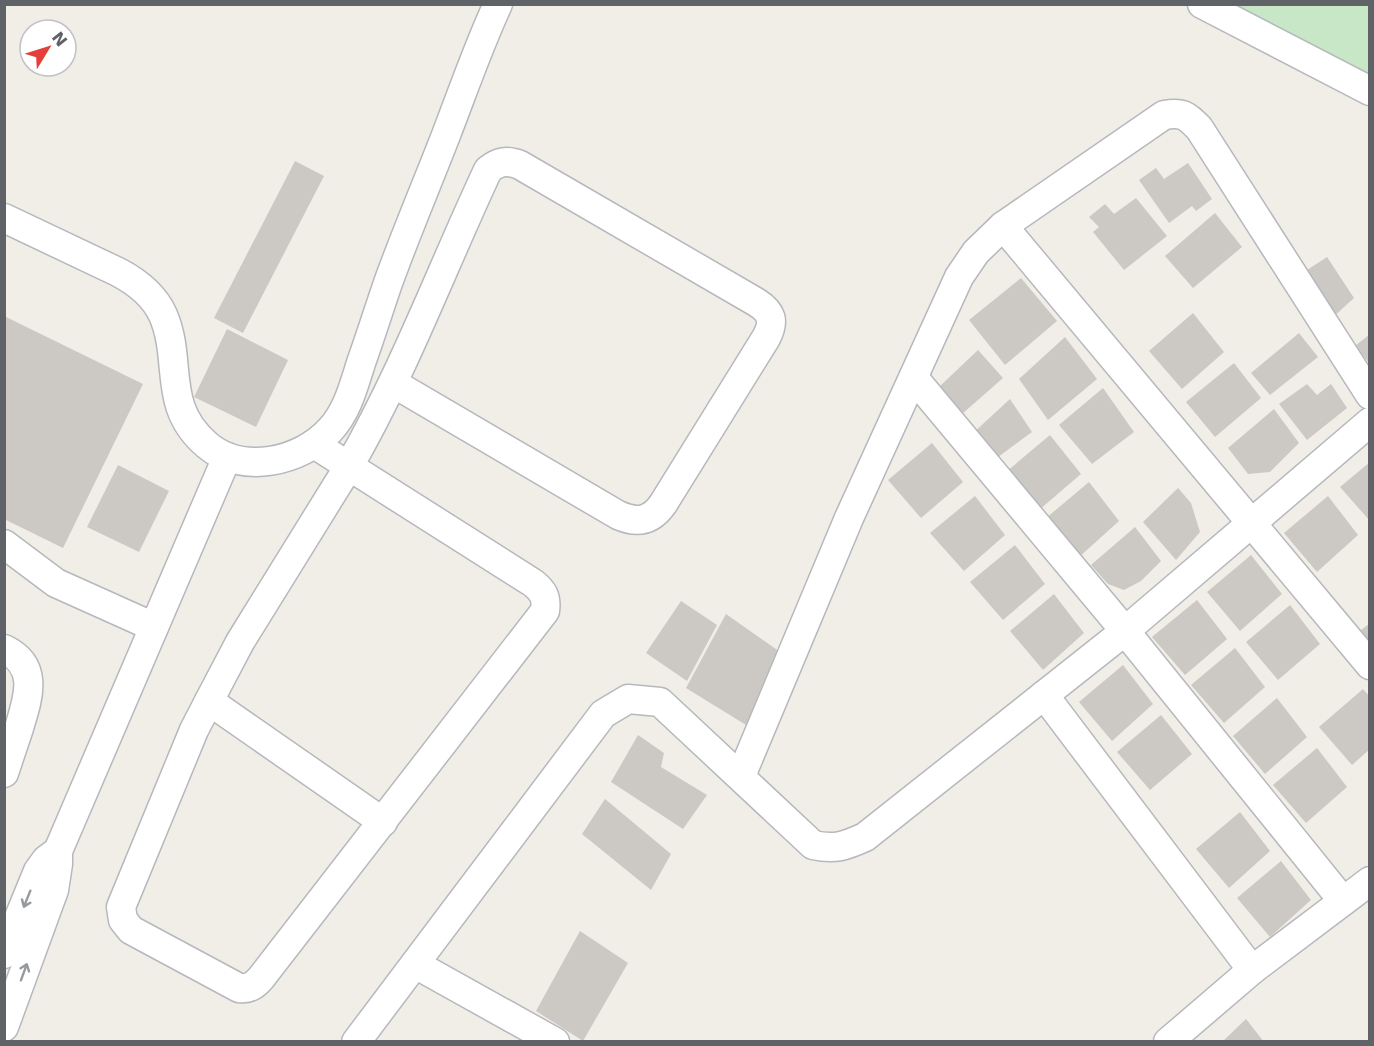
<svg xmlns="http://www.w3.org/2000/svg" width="1374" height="1046" font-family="'DejaVu Sans',sans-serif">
	<rect width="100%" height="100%" fill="#f1eee8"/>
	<polygon fill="#c7e7c6" points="1195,5 1369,5 1369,96"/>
	<g fill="#ccc9c5">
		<polygon points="295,161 324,176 243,333 214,318"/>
		<polygon points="1188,163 1212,199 1196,211 1192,206 1169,223 1139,180 1156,168 1164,179"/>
		<polygon points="1136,198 1167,236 1124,270 1093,232 1099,227 1089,217 1105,204 1114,214"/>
		<polygon points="1215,213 1242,247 1193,288 1165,256"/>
		<polygon points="1327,257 1354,298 1331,319 1301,274"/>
		<polygon points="1021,278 1057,321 1005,365 969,320"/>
		<polygon points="1193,313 1224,352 1182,389 1149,351"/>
		<polygon points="4,316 143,384 63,548 4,519"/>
		<polygon points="227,329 288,360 256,427 194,397"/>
		<polygon points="1299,333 1318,357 1270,395 1251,373"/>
		<polygon points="1370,334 1370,364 1355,346"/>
		<polygon points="1065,337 1097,379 1048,420 1019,379"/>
		<polygon points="978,350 1003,378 962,414 939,387"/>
		<polygon points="1234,363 1261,398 1215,437 1186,402"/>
		<polygon points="1307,384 1317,395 1331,384 1347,408 1307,440 1279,404"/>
		<polygon points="1103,388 1134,432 1092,464 1059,425"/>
		<polygon points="1010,399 1032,432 994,460 972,434"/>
		<polygon points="1274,409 1299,443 1270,472 1248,474 1228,448"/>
		<polygon points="1050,435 1081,474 1039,510 1006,472"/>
		<polygon points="932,443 963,482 921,518 888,480"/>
		<polygon points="1370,462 1370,521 1340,487"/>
		<polygon points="118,465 169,491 139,552 87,527"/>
		<polygon points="1089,482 1119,521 1078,558 1045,519"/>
		<polygon points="1178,488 1191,503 1200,532 1176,560 1143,522"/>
		<polygon points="975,496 1005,535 964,571 930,533"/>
		<polygon points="1328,496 1358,535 1317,572 1284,533"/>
		<polygon points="1135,527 1161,561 1141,581 1124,590 1108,584 1091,565"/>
		<polygon points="1015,545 1045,584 1003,620 970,582"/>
		<polygon points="1251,555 1282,594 1240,631 1207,592"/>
		<polygon points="1054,594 1084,633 1043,670 1010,631"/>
		<polygon points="1197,600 1227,639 1185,675 1152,637"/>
		<polygon points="681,601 717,625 687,681 646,653"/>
		<polygon points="1290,605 1320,644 1278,680 1246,642"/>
		<polygon points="726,614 780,652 746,725 686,688"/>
		<polygon points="1370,623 1370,642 1360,631"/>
		<polygon points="1235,648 1265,687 1224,723 1191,685"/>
		<polygon points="1123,665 1153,704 1112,741 1079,702"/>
		<polygon points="1363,689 1370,697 1370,749 1352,765 1319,727"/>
		<polygon points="1277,698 1307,737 1265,774 1233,736"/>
		<polygon points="1161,715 1192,754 1150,790 1117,752"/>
		<polygon points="638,735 664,753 661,767 707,795 683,829 611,782"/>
		<polygon points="1317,748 1347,787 1306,823 1273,785"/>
		<polygon points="605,799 671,854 651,890 582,834"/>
		<polygon points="1240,812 1270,851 1229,888 1196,849"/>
		<polygon points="1281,861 1311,900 1270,937 1237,898"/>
		<polygon points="580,931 628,963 583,1041 536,1011"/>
		<polygon points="1246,1019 1264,1042 1222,1042"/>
	</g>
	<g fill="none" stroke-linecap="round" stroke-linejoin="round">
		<defs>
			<g id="minor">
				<polyline points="1202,4 1370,91"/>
				<path d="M4,218L118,272C137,282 154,295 163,315C183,361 161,406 207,445C242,475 301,462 330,430C348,411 354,384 362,360C371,335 379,309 388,283C406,233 427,184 446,135C463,91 478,47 498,4"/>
				<polyline points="1003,226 1370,665"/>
				<polyline points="914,378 1125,631 1343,901"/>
				<path d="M314,444L533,583C543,591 547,597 545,611L261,978C254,986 249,989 239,988L131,930L123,920L121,907L194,730L209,701L240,642L349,466C404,371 442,268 488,170C499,161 507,160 520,165L756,302C772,312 775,321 766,338L663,504C651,521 638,524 618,515L393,383"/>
				<polyline points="4,544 56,583 154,627"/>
				<path d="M4,649C40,666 28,698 19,728C14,743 9,758 4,773"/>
				<polyline points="1044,695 1252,970"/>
				<polyline points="209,701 383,822"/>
				<path d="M741,776L849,518L959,277L976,252L1003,226L1164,115C1183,112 1186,115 1199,128L1370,395"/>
				<polyline points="4,954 38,871 46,860 58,851"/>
				<polyline points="415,964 555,1042"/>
				<polyline points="4,1027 54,890 58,864 58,851 227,457"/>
				<path d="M356,1042L603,714L628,699L660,702L813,845C835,850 845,846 865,837L1125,631L1370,422"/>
				<polyline points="1168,1042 1252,970 1370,881"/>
			</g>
		</defs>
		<use href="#minor" stroke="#b5b8bc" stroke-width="31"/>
		<use href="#minor" stroke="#fff" stroke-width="28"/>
	</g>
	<defs><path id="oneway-shaft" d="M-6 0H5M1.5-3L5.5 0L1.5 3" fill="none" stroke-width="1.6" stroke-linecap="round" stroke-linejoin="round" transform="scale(1.5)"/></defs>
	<g stroke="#979a9d">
		<use href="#oneway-shaft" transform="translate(27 899) rotate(112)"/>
		<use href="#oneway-shaft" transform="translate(24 972) rotate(-70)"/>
	</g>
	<rect width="1374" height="1046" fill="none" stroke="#5f6368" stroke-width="12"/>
	<g transform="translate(48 48) rotate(52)"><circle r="28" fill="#ffffff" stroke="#bfc1c3" stroke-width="1.5"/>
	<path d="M0-4.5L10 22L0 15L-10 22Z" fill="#e53f39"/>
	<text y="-9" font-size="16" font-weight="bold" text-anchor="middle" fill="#5f6368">N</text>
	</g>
</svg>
